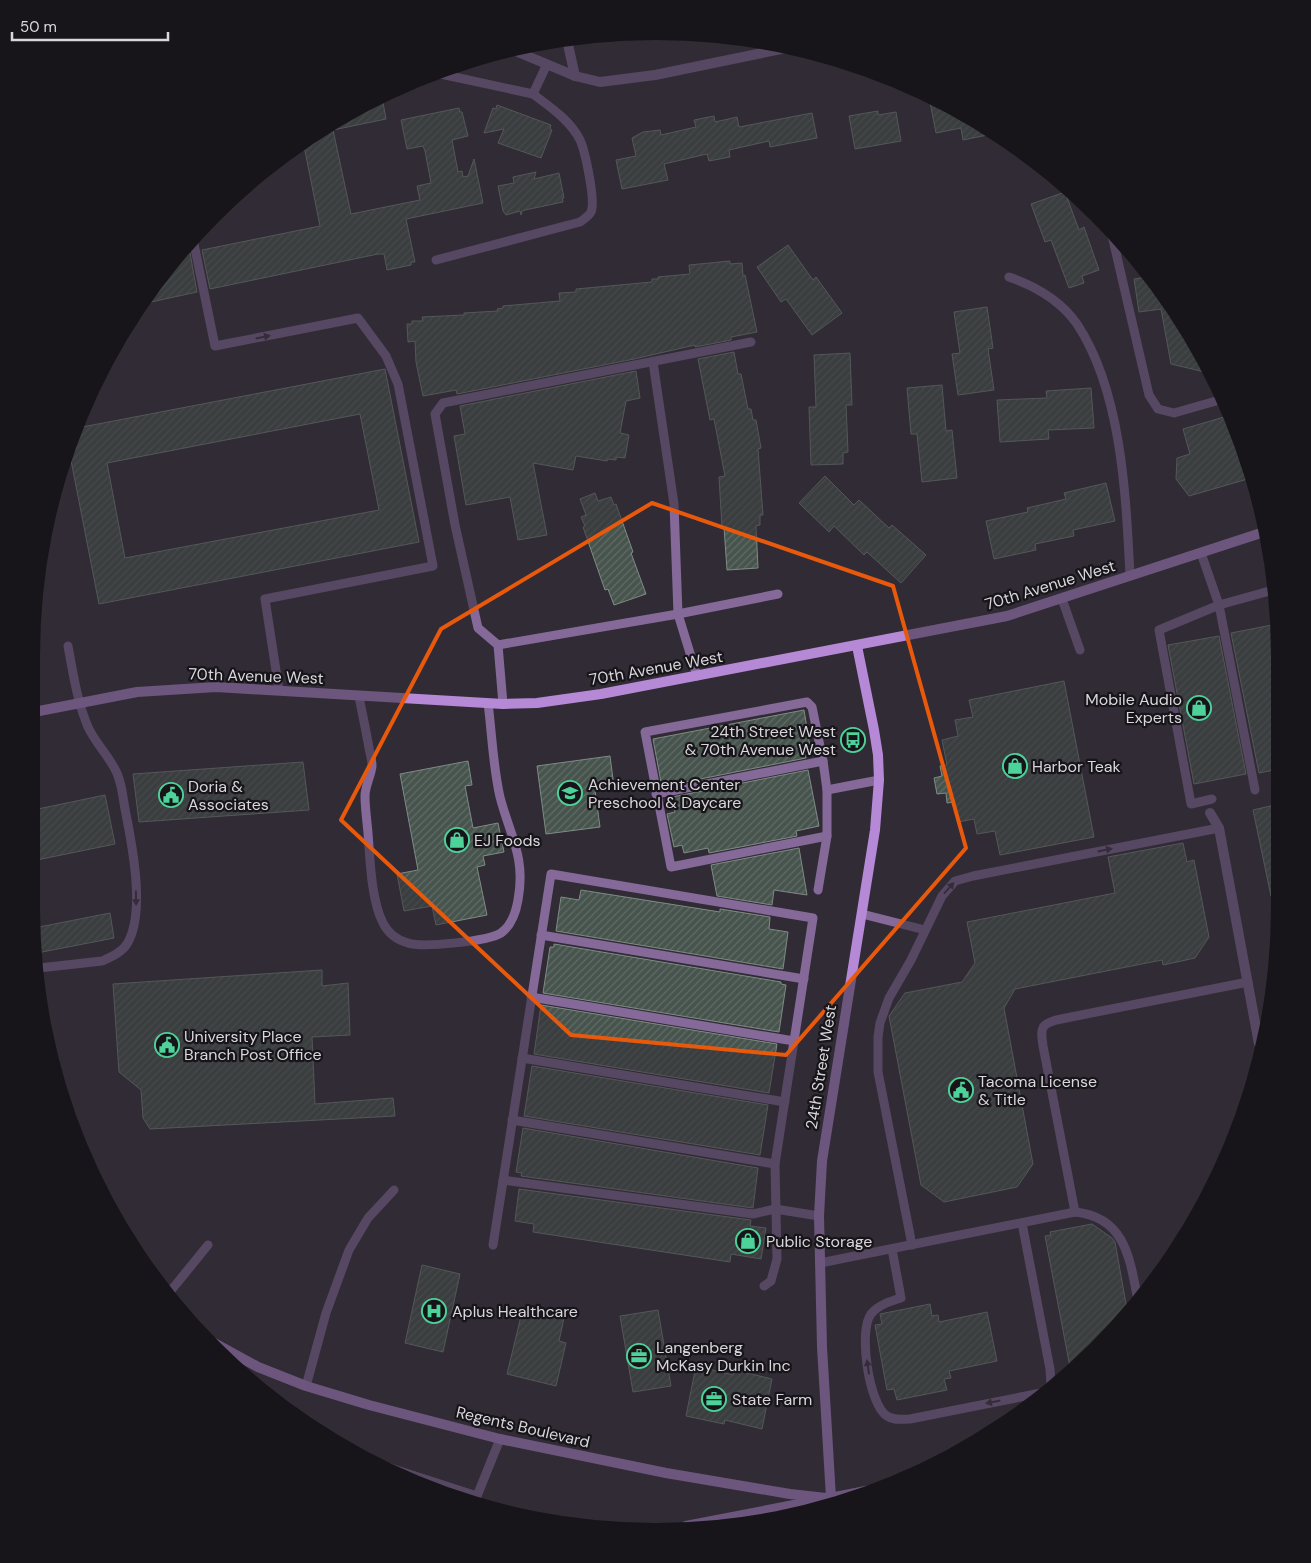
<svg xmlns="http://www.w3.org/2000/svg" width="1311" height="1563" font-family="'DM Sans',sans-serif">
	<defs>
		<pattern id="building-hatch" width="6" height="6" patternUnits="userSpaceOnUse" patternTransform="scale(1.25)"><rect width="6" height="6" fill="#47544d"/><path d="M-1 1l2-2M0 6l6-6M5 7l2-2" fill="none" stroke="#616c66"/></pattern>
	</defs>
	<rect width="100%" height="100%" fill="#312b35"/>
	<g fill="url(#building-hatch)" stroke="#7e8c84" fill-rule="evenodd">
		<polygon points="382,97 386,119 333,130 351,214 420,200 417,186 431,183 425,151 423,146 407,149 401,120 459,108 460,112 462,112 468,136 452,140 458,172 462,171 463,177 468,176 474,159 483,203 406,219 415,262 411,262 411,265 387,270 384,254 378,254 210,289 202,250 320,226 303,141 309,136"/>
		<polygon points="929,97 997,133 963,140 961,128 936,133"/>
		<polygon points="497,105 551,125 550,129 552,130 541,158 498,143 504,129 484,133 493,108 496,109"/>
		<polygon points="878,111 878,115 896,112 901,141 855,149 849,116"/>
		<polygon points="812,113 817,138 770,147 769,141 729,150 730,157 709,161 707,154 664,164 668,180 622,189 616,160 636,156 632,138 643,132 660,130 661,135 696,127 694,120 714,116 715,122 737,117 739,127"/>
		<polygon points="536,172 534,179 559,173 564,198 562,198 563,202 525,210 522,211 521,215 520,211 506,215 503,211 498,186 514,183 513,177"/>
		<polygon points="1065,192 1079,230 1084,227 1099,270 1082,276 1084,283 1069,288 1051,240 1045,242 1031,204"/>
		<polygon points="788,245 813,280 816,277 842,313 812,335 786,299 781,302 757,267"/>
		<polygon points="190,253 197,292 142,304 160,276 177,256"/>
		<polygon points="730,261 730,264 742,263 743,276 745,275 757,332 731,337 731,340 695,347 695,345 634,359 457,394 456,390 423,396 416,362 415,341 408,342 407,324 412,324 412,321 423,321 422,317 464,315 464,313 498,311 497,309 503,308 503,306 560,301 559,293 576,292 576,289 652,282 652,279 658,279 658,277 690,274 689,265"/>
		<polygon points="1148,277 1175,309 1209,373 1171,364 1161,309 1139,312 1134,279"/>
		<polygon points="987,307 993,348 988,349 994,390 958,395 952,354 960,353 954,312"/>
		<polygon points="734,352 738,374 741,374 748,409 751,409 753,420 756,420 761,448 758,449 763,515 760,515 760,525 756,526 758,568 727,570 724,527 722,527 719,477 725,476 714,419 710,420 698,359"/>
		<polygon points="850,353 852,405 846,405 848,452 843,453 843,464 811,465 809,407 816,407 814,355"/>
		<path d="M385,369L419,542L99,604L69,450L77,428ZM360,414L379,510L125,558L107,463Z"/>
		<polygon points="636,371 640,398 626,401 620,433 629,435 625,458 616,457 616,460 608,459 607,461 576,456 573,470 533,463 547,535 518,540 510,497 466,505 454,436 465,434 460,406"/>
		<polygon points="942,385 946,431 952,430 957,478 922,482 917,434 911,434 907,388"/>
		<polygon points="1091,388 1094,428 1048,430 1049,439 1000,442 997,400 1047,398 1046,391"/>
		<polygon points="1231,415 1251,478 1189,496 1176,479 1177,458 1190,454 1183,429"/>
		<polygon points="825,476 854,505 859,500 889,528 892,525 926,555 901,583 867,552 864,555 834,526 829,532 799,503"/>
		<polygon points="1106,483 1115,521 1073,530 1074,536 1035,544 1036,550 994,559 986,521 1028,512 1027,508 1066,499 1064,493"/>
		<polygon points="595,493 598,501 611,497 614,505 616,504 633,552 631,553 646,594 614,605 608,589 605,590 583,527 585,526 581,517 586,515 580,499"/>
		<polygon points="1277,624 1280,655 1279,769 1259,773 1231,633"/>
		<polygon points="1219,636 1246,774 1194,784 1168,645"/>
		<polygon points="1064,681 1094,837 1000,855 995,831 977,834 974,819 958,822 954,802 947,803 946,793 937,794 934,778 942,776 940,766 947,765 942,740 958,736 955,720 973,717 969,700"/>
		<polygon points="804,710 811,753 805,754 806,758 670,785 669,780 661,782 653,739"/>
		<polygon points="610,756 614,787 595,790 600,827 546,834 537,766"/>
		<polygon points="468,761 472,785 465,786 473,828 498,823 504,852 483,856 485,865 477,867 487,915 436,925 432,906 404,911 397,874 418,870 400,774"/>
		<polygon points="303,762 309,810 139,822 133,774"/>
		<polygon points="808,770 819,826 796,831 797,836 709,853 708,848 684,853 682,845 674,847 667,814 675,812 672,797"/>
		<polygon points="105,795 115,844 32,861 33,810"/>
		<polygon points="1279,804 1279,896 1271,896 1253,810"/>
		<polygon points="1183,843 1187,862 1194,860 1209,937 1195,958 1163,965 1162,960 1015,989 1004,1008 1033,1164 1017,1187 944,1202 921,1185 889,1016 905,993 962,982 975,963 967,922 1115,893 1108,857"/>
		<polygon points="799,848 807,895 774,890 772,905 717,896 711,865"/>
		<polygon points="581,890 720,912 720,909 770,917 769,929 788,932 783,969 556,931 561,897 579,900"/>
		<polygon points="110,913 114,938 37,953 34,928"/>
		<polygon points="554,944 781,982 781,984 786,985 779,1032 543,993 550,947 554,947"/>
		<polygon points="322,970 322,986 348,983 350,1035 312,1037 315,1104 393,1098 395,1116 150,1129 143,1118 141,1090 119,1072 113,984"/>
		<polygon points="541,1005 777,1044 769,1093 534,1054"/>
		<polygon points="532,1066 768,1105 760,1155 524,1116"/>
		<polygon points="523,1128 758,1168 753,1208 521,1176 522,1173 516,1172"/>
		<polygon points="519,1189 751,1220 750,1226 766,1228 761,1259 731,1254 730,1262 533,1232 534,1224 515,1221"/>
		<polygon points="1092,1224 1112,1238 1115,1242 1128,1315 1070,1367 1045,1236 1051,1235 1050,1232"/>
		<polygon points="422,1265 460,1274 443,1352 405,1343"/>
		<polygon points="930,1304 932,1316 938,1315 939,1322 987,1312 997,1361 949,1371 951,1378 944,1379 947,1390 897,1400 894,1389 887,1390 875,1325 882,1324 880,1314"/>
		<polygon points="523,1308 564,1318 559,1341 566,1343 556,1386 507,1374"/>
		<polygon points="658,1310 671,1386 633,1392 620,1316"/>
		<polygon points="696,1366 733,1375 734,1370 772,1379 762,1429 725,1420 724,1424 686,1416"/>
	</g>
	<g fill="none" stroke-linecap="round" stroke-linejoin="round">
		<g stroke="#846999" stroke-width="9">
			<polyline points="436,73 533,94"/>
			<polyline points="1111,231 1149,395 1158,409 1174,413 1223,399"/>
			<polyline points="193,239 215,346 358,318 386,356 398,384 433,566 265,599 279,690"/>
			<path d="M436,260L580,222C584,219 589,216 591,212C596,201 585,151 580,140C570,120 550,107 533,94L547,64"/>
			<path d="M1009,277C1035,286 1061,301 1077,324C1122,392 1126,497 1130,576"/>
			<polyline points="751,342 443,403 435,414 455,525 478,628 498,645 678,614 778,594"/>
			<polyline points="653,362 674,504 678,614 697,676"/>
			<polyline points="1201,553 1219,605 1273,590"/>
			<polyline points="1062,599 1080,650"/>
			<polyline points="498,645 503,704"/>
			<path d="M359,696C362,713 366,730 369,748C370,753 372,760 372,766C371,776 365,786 365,796C365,808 367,821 368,833C370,858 371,900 383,923C388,933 397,940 408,943C423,948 489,941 501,933C512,925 516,912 518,900C526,857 510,836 500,797C493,767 492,734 488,703"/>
			<polyline points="823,761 812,707 807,702 645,732 671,867 827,836"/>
			<polyline points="827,790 879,780"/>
			<polyline points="656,794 823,761 827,790 827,836 818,890"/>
			<polyline points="1212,799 1191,804 1159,630 1219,605 1255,790"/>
			<polyline points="862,914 925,930"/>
			<polyline points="541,935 804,979"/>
			<path d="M39,968L102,961C111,957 121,953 127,944C146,913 132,844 125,809C123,798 122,786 118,776C114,762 95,743 88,727C77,701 73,673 68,646"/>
			<polyline points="531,997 794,1041"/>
			<polyline points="522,1058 785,1102"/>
			<polyline points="512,1120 775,1164"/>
			<polyline points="503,1180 753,1214 775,1209 819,1216"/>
			<path d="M1075,1212L1043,1046C1040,1027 1041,1023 1061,1019L1248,982"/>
			<polyline points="1022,1223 1050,1369 1051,1384"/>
			<polyline points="493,1245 551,874 813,918 775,1164 777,1259 771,1281 764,1286"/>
			<polyline points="912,1245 878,1072 878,1037 880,1023 889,998 911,960 942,896 955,881 973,876 1219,828"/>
			<path d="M892,1249L901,1298C891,1301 878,1305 871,1314C858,1331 869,1405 887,1416C894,1421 902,1419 910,1419L1041,1393"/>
			<path d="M820,1263L1075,1212C1126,1217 1130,1260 1138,1301"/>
			<polyline points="169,1293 208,1245"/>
			<polyline points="306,1386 326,1313 349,1250 368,1218 394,1190"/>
			<polyline points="378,1464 477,1496 500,1439"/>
		</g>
		<g stroke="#846999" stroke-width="10">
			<polyline points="567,40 575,76"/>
			<polyline points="513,50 575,76 600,82 655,75 791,47"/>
			<polyline points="1210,813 1219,828 1259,1044"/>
		</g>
		<g stroke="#b689d7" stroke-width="10">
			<polyline points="34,712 137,692 216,687 503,704 537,703 601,694 1007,616 1267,531"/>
			<polyline points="214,1343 258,1367 306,1386 369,1405 500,1439 666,1473 790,1494 835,1499"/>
			<polyline points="831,1498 822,1347 819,1216 822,1161 875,830 879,780 878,755 874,730 857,646"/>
			<polyline points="686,1526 871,1490"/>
		</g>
	</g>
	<defs><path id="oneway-solid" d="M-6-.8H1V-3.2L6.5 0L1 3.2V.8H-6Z" transform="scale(1.25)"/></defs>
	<g fill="#382e3f">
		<use href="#oneway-solid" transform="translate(263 337) rotate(-11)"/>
		<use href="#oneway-solid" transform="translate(1105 850) rotate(-11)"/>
		<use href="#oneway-solid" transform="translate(949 888) rotate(-48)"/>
		<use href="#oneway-solid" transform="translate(136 898) rotate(89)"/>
		<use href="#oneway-solid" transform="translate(868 1367) rotate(-98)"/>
		<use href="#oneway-solid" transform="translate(993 1402) rotate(169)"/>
	</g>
	<path d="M0 0H1311V1563H0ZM652,503L893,586L966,848L786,1055L571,1035L341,820L441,629Z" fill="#312b35" fill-opacity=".55" fill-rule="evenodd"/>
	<path fill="none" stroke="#e8590c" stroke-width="4" stroke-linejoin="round" d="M652,503L893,586L966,848L786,1055L571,1035L341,820L441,629Z"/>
	<defs>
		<symbol id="shop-ring" viewBox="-11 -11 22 22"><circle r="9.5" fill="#171519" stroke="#4dd39a" stroke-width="1.5"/><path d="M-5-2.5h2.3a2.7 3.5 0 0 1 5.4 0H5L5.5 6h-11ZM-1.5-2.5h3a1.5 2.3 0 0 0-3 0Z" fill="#4dd39a"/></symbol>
		<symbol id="bus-ring" viewBox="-11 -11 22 22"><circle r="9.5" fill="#171519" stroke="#4dd39a" stroke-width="1.5"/><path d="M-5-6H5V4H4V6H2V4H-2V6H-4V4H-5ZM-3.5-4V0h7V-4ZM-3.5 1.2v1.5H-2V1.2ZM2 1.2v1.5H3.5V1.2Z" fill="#4dd39a"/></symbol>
		<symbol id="school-ring" viewBox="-11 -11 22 22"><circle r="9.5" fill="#171519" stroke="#4dd39a" stroke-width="1.5"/><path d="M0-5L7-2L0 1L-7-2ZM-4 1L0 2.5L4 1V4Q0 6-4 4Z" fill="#4dd39a"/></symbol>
		<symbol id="civic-ring" viewBox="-11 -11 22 22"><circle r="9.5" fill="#171519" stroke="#4dd39a" stroke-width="1.5"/><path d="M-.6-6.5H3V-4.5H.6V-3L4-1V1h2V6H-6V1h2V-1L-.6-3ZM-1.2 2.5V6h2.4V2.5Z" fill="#4dd39a"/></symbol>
		<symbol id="hospital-ring" viewBox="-11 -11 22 22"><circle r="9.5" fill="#171519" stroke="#4dd39a" stroke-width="1.5"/><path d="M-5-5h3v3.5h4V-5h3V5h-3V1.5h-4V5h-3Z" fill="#4dd39a"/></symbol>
		<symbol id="office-ring" viewBox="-11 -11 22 22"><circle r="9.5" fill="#171519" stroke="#4dd39a" stroke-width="1.5"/><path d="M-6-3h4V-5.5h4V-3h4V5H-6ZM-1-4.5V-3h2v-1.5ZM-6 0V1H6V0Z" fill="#4dd39a"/></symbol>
	</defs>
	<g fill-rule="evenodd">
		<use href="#shop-ring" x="1185" y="694" width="28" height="28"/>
		<use href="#bus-ring" x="839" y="726" width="28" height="28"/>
		<use href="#shop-ring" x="1001" y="752" width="28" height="28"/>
		<use href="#school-ring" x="556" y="779" width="28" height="28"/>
		<use href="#civic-ring" x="157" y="781" width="28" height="28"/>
		<use href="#shop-ring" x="443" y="826" width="28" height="28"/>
		<use href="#civic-ring" x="153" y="1031" width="28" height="28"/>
		<use href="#civic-ring" x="947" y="1076" width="28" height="28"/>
		<use href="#shop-ring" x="734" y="1227" width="28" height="28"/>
		<use href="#hospital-ring" x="420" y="1297" width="28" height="28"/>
		<use href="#office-ring" x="625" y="1342" width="28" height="28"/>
		<use href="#office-ring" x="700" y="1385" width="28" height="28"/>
	</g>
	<g text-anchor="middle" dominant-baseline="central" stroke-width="4.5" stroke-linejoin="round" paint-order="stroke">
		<g font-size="16" fill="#d9d6dc" stroke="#171519">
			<text transform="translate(1050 585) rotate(-17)">70th Avenue West</text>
			<text transform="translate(656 668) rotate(-10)">70th Avenue West</text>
			<text transform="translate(256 676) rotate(2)">70th Avenue West</text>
			<text transform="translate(821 1067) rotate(-81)">24th Street West</text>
			<text transform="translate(523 1427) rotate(13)">Regents Boulevard</text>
		</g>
		<g font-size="16" fill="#d9d6dc" stroke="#171519" text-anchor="start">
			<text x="1182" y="699" text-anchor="end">Mobile Audio<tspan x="1182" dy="18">Experts</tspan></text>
			<text x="836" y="731" text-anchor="end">24th Street West<tspan x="836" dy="18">&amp; 70th Avenue West</tspan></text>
			<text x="1032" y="766">Harbor Teak</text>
			<text x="588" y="784">Achievement Center<tspan x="588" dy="18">Preschool &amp; Daycare</tspan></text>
			<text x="188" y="786">Doria &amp;<tspan x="188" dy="18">Associates</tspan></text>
			<text x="474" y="840">EJ Foods</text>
			<text x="184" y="1036">University Place<tspan x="184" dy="18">Branch Post Office</tspan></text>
			<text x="978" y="1081">Tacoma License<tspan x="978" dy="18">&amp; Title</tspan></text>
			<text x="766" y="1241">Public Storage</text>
			<text x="452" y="1311">Aplus Healthcare</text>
			<text x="656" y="1347">Langenberg<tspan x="656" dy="18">McKasy Durkin Inc</tspan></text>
			<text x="732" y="1399">State Farm</text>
		</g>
	</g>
	<path d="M0 0H1311V1563H0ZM655 40H656A615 615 0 0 1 1271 655V908A615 615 0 0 1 656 1523H655A615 615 0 0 1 40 908V655A615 615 0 0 1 655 40Z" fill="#171519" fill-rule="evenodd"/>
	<path d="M12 32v8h156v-8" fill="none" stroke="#d9d6dc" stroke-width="2.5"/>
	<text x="20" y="32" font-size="15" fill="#d9d6dc" stroke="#171519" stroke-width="4" paint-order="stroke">50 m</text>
</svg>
